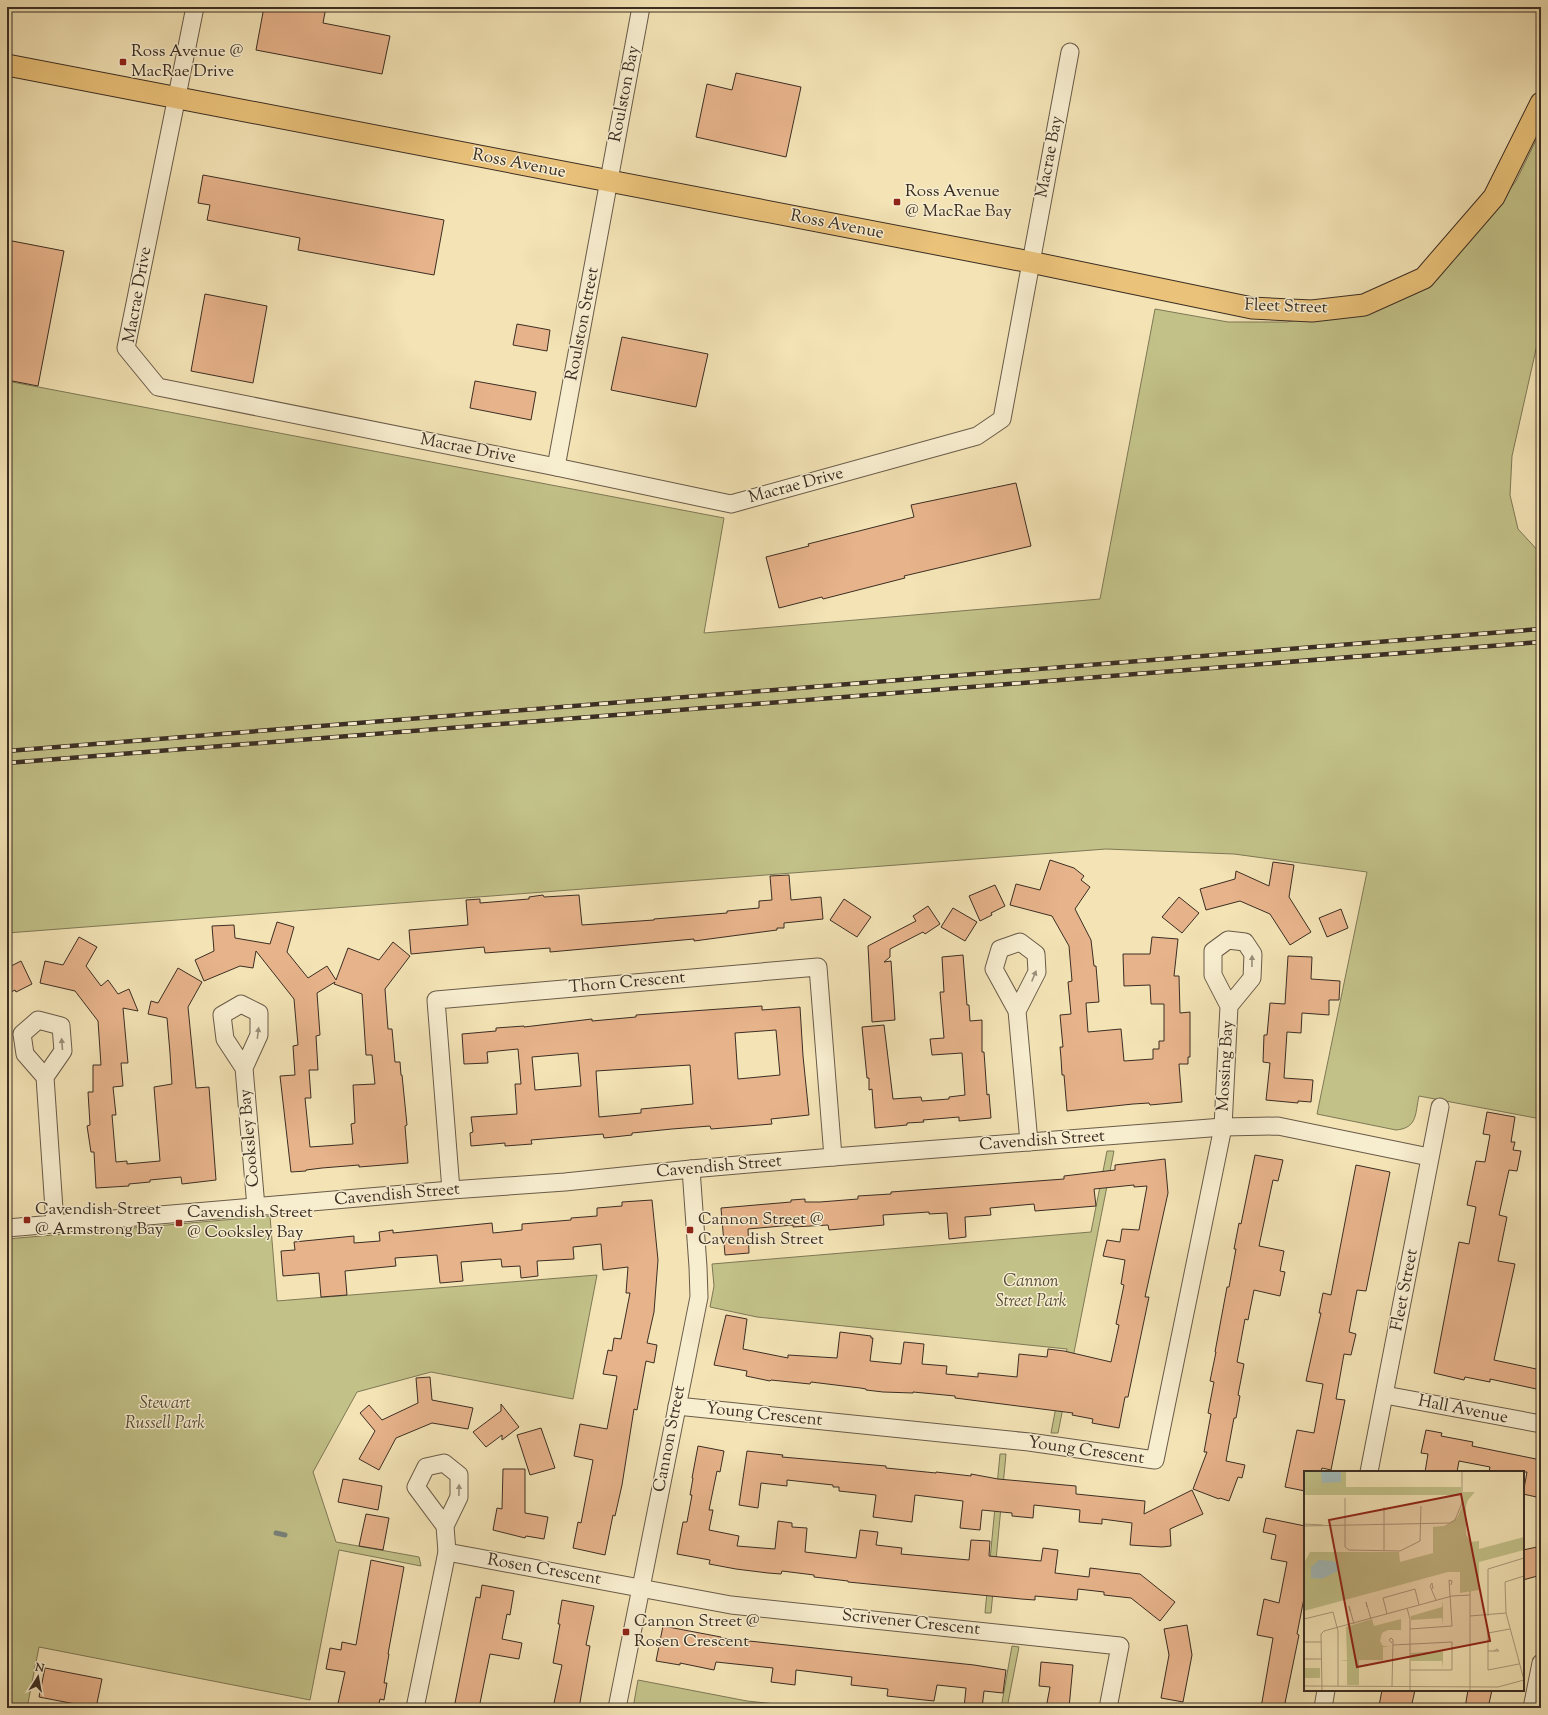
<svg xmlns="http://www.w3.org/2000/svg" width="1548" height="1715" font-family="'Sorts Mill Goudy',serif">
	<rect width="100%" height="100%" fill="#f3e3b5"/>
	<filter id="stains"><feTurbulence type="fractalNoise" baseFrequency=".005" numOctaves="4"/><feColorMatrix values="0 0 0 0 .2 0 0 0 0 .09 0 0 0 0 .02 0 0 0 .5 -.17"/></filter>
	<radialGradient id="worn" r=".72"><stop offset=".6" stop-color="#630" stop-opacity="0"/><stop offset="1" stop-color="#630" stop-opacity=".3"/></radialGradient>
	<g fill="#c2c188" stroke="#7e7856">
		<path d="M1541,130V327L1512,456L1510,495L1518,529L1541,554V1119L1419,1096C1415,1113 1418,1128 1396,1130L1317,1114L1367,872L1234,854L1106,849L7,933V381L724,518L704,633L1100,599L1155,309L1228,322H1287L1357,309L1408,285L1483,224L1516,181Z"/>
		<polygon points="1107,1151 1114,1151 1058,1433 1051,1433 1067,1349 757,1317 710,1307 714,1286 712,1264 1091,1232"/>
		<polygon points="270,1216 277,1301 597,1275 573,1399 431,1372 357,1392 313,1472 336,1542 419,1557 421,1566 339,1550 310,1700 39,1647 27,1708 7,1708 7,1239"/>
		<polygon points="1000,1454 1006,1454 991,1613 985,1613"/>
		<polygon points="1012,1646 1019,1647 1007,1708 1001,1708"/>
		<polygon points="638,1680 747,1701 815,1708 633,1708"/>
	</g>
	<g fill="none" stroke-linecap="round" stroke-linejoin="round">
		<polyline stroke="#79837e" stroke-width="5" points="276,1533 285,1535"/>
	</g>
	<g fill="#e7b38b" stroke="#3b2e23" fill-rule="evenodd">
		<polygon points="264,7 326,7 323,23 390,36 382,74 256,50"/>
		<polygon points="736,73 801,87 786,157 696,137 707,84 732,90"/>
		<polygon points="203,175 444,220 434,275 298,250 300,238 207,220 210,205 198,203"/>
		<polygon points="7,240 64,251 38,386 7,380"/>
		<polygon points="205,294 267,306 253,383 191,371"/>
		<polygon points="517,324 550,330 547,351 513,345"/>
		<polygon points="622,337 708,354 696,407 611,390"/>
		<polygon points="475,381 536,392 531,420 470,408"/>
		<polygon points="1016,483 1031,546 904,576 905,578 823,599 822,597 779,608 766,557 809,546 808,544 914,517 911,505"/>
		<polygon points="1050,860 1074,868 1084,876 1081,880 1090,887 1075,909 1091,940 1094,966 1096,966 1099,1002 1086,1003 1088,1032 1121,1029 1124,1061 1153,1059 1153,1049 1159,1049 1159,1041 1164,1041 1164,1004 1151,1004 1150,985 1124,986 1123,954 1150,954 1152,937 1178,939 1174,976 1179,976 1180,1013 1190,1012 1190,1057 1188,1057 1188,1064 1179,1064 1182,1102 1150,1105 1149,1103 1133,1104 1067,1111 1064,1075 1062,1075 1061,1058 1060,1047 1063,1047 1060,1015 1071,1014 1068,982 1072,981 1069,946 1052,916 1010,905 1016,884 1040,890"/>
		<polygon points="1273,862 1294,865 1289,897 1311,932 1290,945 1270,914 1240,901 1206,910 1200,889 1235,879 1236,871 1269,886"/>
		<polygon points="789,875 791,900 821,897 823,919 784,923 784,928 777,928 777,930 694,941 694,939 550,952 550,948 485,953 484,947 411,954 409,930 468,925 466,900 480,899 480,903 529,899 529,897 543,895 544,897 579,895 582,925 654,920 654,919 727,913 727,911 759,908 759,901 772,900 770,876"/>
		<polygon points="995,885 1005,906 991,913 992,915 980,921 969,896"/>
		<polygon points="1179,897 1199,913 1182,933 1162,917"/>
		<polygon points="844,899 871,917 857,937 830,920"/>
		<polygon points="928,906 940,924 925,934 923,932 890,949 890,957 884,962 891,961 895,1020 872,1022 868,946 916,921 913,916"/>
		<polygon points="953,908 977,922 965,941 941,927"/>
		<polygon points="1341,909 1348,928 1327,937 1319,918"/>
		<path d="M277,922L294,927L287,952L308,978L327,966L336,980L348,948L379,960L393,942L410,956L385,989L388,1029H392L395,1062H400L401,1075H402L407,1125L405,1126L408,1163L359,1167V1165L322,1168L306,1170V1171L291,1172L280,1076L295,1075L293,1046L298,1045L294,999L256,951L253,968L240,966L204,981L195,960L214,951L212,926L234,925L235,938L270,944ZM335,982L334,984L362,994L366,1055H372L375,1084L353,1085L355,1123L351,1124L353,1144L310,1147L305,1098H311L309,1070H318L316,1036L320,1035L317,993Z"/>
		<polygon points="79,937 97,947 86,966 101,986 108,980 118,994 129,989 138,1011 123,1008 128,1063 121,1063 123,1086 113,1087 116,1115 112,1115 116,1162 127,1161 127,1164 160,1161 154,1087 172,1084 170,1053 167,1018 148,1014 151,1001 158,1003 178,968 202,982 188,1007 196,1088 209,1087 216,1180 182,1184 181,1177 150,1180 150,1182 129,1184 129,1186 96,1188 94,1152 91,1152 87,1126 90,1125 88,1092 93,1092 93,1065 101,1065 98,1021 75,991 40,983 45,961 63,965"/>
		<polygon points="963,955 967,1005 969,1005 970,1021 982,1020 982,1052 984,1052 987,1095 989,1094 991,1118 959,1121 959,1117 923,1120 924,1122 907,1123 907,1125 875,1128 872,1089 869,1090 869,1078 867,1078 862,1027 884,1025 893,1099 921,1097 922,1101 949,1099 949,1097 965,1095 962,1053 932,1055 930,1039 944,1038 940,992 944,992 942,957"/>
		<polygon points="1288,956 1312,957 1311,979 1340,981 1339,1000 1329,1000 1329,1015 1302,1013 1301,1033 1287,1032 1284,1078 1313,1080 1311,1102 1298,1101 1298,1103 1266,1100 1270,1063 1263,1062 1264,1035 1267,1035 1270,1003 1285,1004"/>
		<polygon points="21,961 32,984 16,992 15,990 7,994 7,968"/>
		<path d="M762,1006V1010L800,1007L803,1056L809,1115L771,1119L772,1124L711,1129L710,1126L672,1129L632,1133V1135L604,1138L603,1134L531,1140L532,1144L505,1146V1143L471,1146L470,1133L473,1132L471,1117L517,1114L515,1084H521L518,1049L487,1052L488,1063L464,1064L462,1034L496,1031V1028L524,1026V1027L592,1019V1021L636,1017V1015ZM776,1030L780,1075L738,1079L735,1033ZM578,1053L581,1086L535,1090L532,1057ZM690,1065L693,1104L641,1109V1113L599,1117L596,1071Z"/>
		<polygon points="1487,1112 1515,1117 1511,1142 1515,1142 1513,1150 1521,1151 1517,1171 1509,1170 1499,1215 1507,1217 1498,1261 1515,1264 1494,1360 1541,1370 1541,1390 1490,1379 1490,1382 1465,1377 1464,1380 1434,1373 1459,1242 1469,1244 1476,1207 1467,1205 1476,1161 1485,1162 1490,1135 1483,1134"/>
		<polygon points="1255,1155 1283,1160 1278,1181 1273,1180 1259,1246 1284,1251 1280,1271 1285,1272 1280,1296 1254,1290 1248,1320 1245,1319 1237,1362 1244,1364 1238,1395 1240,1396 1236,1418 1234,1418 1226,1461 1245,1465 1242,1478 1238,1477 1229,1501 1220,1498 1219,1499 1193,1489 1207,1452 1204,1452 1211,1414 1208,1413 1214,1382 1210,1381 1216,1352 1215,1352 1227,1287 1229,1287 1236,1249 1234,1249 1239,1223 1241,1224"/>
		<polygon points="1165,1159 1168,1193 1145,1297 1149,1297 1128,1397 1125,1397 1119,1428 1092,1423 1093,1419 1072,1415 1073,1413 955,1398 955,1396 913,1392 913,1393 883,1392 866,1390 866,1389 860,1388 811,1382 810,1384 771,1380 770,1381 746,1376 747,1371 714,1365 726,1315 747,1319 743,1349 788,1358 788,1355 837,1358 840,1332 871,1336 871,1338 873,1338 870,1361 901,1364 904,1342 924,1344 922,1364 947,1366 946,1374 978,1377 978,1373 1017,1377 1019,1354 1047,1357 1048,1349 1064,1351 1111,1362 1119,1325 1116,1324 1124,1285 1121,1284 1125,1260 1103,1256 1107,1240 1120,1242 1122,1229 1139,1230 1147,1186 1134,1187 1134,1185 1094,1189 1096,1206 1035,1211 1034,1204 990,1208 991,1215 965,1217 966,1237 949,1239 947,1213 929,1214 929,1212 883,1215 884,1225 829,1230 828,1225 793,1227 793,1225 748,1229 749,1253 725,1255 721,1208 791,1202 791,1200 805,1199 805,1202 820,1202 858,1199 858,1196 891,1194 891,1192 1064,1179 1064,1176 1115,1170 1115,1165"/>
		<polygon points="1356,1165 1390,1172 1366,1291 1357,1290 1349,1332 1356,1334 1351,1355 1344,1354 1336,1399 1345,1400 1331,1470 1322,1468 1321,1472 1305,1472 1305,1491 1285,1487 1297,1430 1314,1433 1323,1384 1306,1381 1321,1313 1319,1313 1323,1293 1331,1295"/>
		<polygon points="652,1200 658,1260 654,1312 647,1343 657,1345 654,1363 646,1361 637,1410 634,1409 622,1485 615,1516 613,1515 605,1555 573,1548 578,1522 581,1523 593,1460 574,1456 580,1424 607,1429 617,1376 603,1374 608,1350 612,1351 614,1338 621,1339 630,1293 626,1293 628,1267 603,1270 601,1244 573,1247 574,1259 537,1261 538,1276 521,1278 520,1266 502,1267 501,1259 461,1262 463,1281 440,1283 437,1255 395,1258 396,1266 345,1271 347,1295 321,1297 319,1273 283,1276 281,1251 295,1250 294,1242 354,1236 354,1243 380,1241 379,1232 393,1230 393,1233 492,1223 493,1233 522,1230 522,1224 571,1220 571,1218 597,1216 597,1208 622,1206 622,1202"/>
		<polygon points="430,1377 432,1400 473,1408 468,1429 432,1423 396,1438 379,1470 359,1459 375,1431 360,1413 369,1405 382,1420 418,1403 416,1378"/>
		<polygon points="501,1404 519,1427 502,1440 502,1435 486,1447 473,1432 501,1411"/>
		<polygon points="541,1428 555,1468 530,1475 517,1435"/>
		<polygon points="1426,1430 1442,1433 1441,1436 1473,1442 1472,1446 1541,1460 1541,1498 1523,1494 1527,1472 1489,1472 1490,1467 1459,1461 1457,1472 1425,1472 1428,1454 1421,1453"/>
		<polygon points="698,1446 724,1451 720,1472 717,1471 709,1510 713,1510 709,1530 739,1536 737,1546 775,1549 778,1521 792,1523 792,1527 807,1528 805,1552 856,1558 860,1530 878,1532 876,1545 902,1548 901,1554 969,1560 971,1540 990,1541 989,1556 1041,1561 1043,1548 1058,1550 1055,1573 1089,1577 1090,1568 1140,1574 1175,1602 1160,1621 1131,1598 1104,1595 1104,1592 1078,1589 1077,1600 1035,1596 1035,1600 1021,1599 848,1582 848,1581 814,1577 814,1575 782,1571 781,1574 768,1573 736,1569 709,1564 710,1560 677,1554 683,1522 687,1522 692,1495 690,1495 693,1478 692,1478"/>
		<polygon points="747,1451 783,1455 782,1457 886,1466 886,1468 936,1473 936,1472 971,1476 971,1474 998,1479 1076,1486 1076,1494 1145,1501 1144,1514 1192,1490 1203,1514 1170,1529 1171,1546 1162,1547 1130,1545 1132,1523 1102,1519 1102,1524 1079,1522 1080,1510 1034,1505 1033,1518 1012,1516 1012,1513 982,1510 980,1530 960,1528 963,1501 915,1495 912,1522 873,1517 876,1495 839,1491 839,1487 833,1487 833,1485 787,1480 787,1486 761,1483 758,1508 739,1505"/>
		<polygon points="503,1469 525,1469 525,1513 548,1517 544,1539 526,1536 525,1538 493,1530 497,1508 502,1509"/>
		<polygon points="343,1479 382,1486 378,1510 338,1502"/>
		<polygon points="366,1514 389,1518 383,1550 359,1546"/>
		<polygon points="1266,1518 1305,1526 1305,1593 1297,1634 1299,1635 1284,1708 1261,1708 1273,1638 1257,1635 1264,1599 1279,1603 1287,1562 1271,1559 1276,1535 1263,1532"/>
		<polygon points="1537,1547 1541,1563 1541,1575 1523,1580 1523,1550"/>
		<polygon points="371,1560 404,1567 388,1654 389,1654 384,1683 387,1683 384,1700 380,1699 378,1708 337,1708 345,1672 326,1669 330,1648 341,1650 342,1642 356,1645"/>
		<polygon points="482,1585 514,1591 510,1615 507,1614 502,1639 522,1643 519,1659 490,1654 479,1708 454,1708 476,1597 480,1598"/>
		<polygon points="562,1600 594,1606 586,1645 590,1646 579,1708 553,1708 562,1665 553,1663 560,1624 558,1624"/>
		<polygon points="1187,1625 1192,1655 1183,1702 1161,1698 1169,1655 1164,1629"/>
		<polygon points="663,1626 721,1637 721,1638 974,1665 1006,1670 1003,1693 984,1691 982,1708 964,1708 966,1688 937,1685 934,1701 887,1696 888,1689 851,1685 852,1677 796,1670 795,1685 771,1682 773,1668 716,1662 714,1670 680,1663 680,1665 656,1661"/>
		<polygon points="1041,1662 1073,1665 1069,1708 1046,1708 1050,1687 1039,1686"/>
		<polygon points="45,1668 102,1679 96,1708 39,1697"/>
		<polygon points="1382,1690 1415,1690 1411,1708 1391,1708 1379,1706"/>
		<polygon points="1468,1690 1492,1690 1488,1708 1465,1708"/>
	</g>
	<g fill="none" stroke-linecap="round" stroke-linejoin="round">
		<defs>
			<g id="minor">
				<polyline points="195,7 126,348 158,387 556,467 731,504 977,436 1002,419 1070,52"/>
				<polyline points="556,467 641,7"/>
				<polyline points="1017,1011 1037,972 1036,954 1020,942 1000,949 994,969 1017,1011 1029,1142"/>
				<polyline points="244,1068 259,1035 259,1013 241,1004 222,1015 225,1039 244,1068 256,1207"/>
				<polyline points="45,1077 63,1051 61,1026 38,1020 22,1034 25,1054 45,1077 55,1224"/>
				<polyline points="451,1190 436,1000 818,967 833,1157"/>
				<polyline points="7,1228 451,1190 565,1182 691,1169 833,1157 1223,1127 1278,1126 1429,1157"/>
				<polyline points="1385,1395 1541,1424"/>
				<polyline points="677,1406 1029,1442 1155,1460 1223,1127 1229,1006 1213,975 1213,951 1228,940 1245,942 1253,954 1252,978 1229,1006"/>
				<polyline points="1369,1472 1440,1107"/>
				<polyline points="447,1552 731,1605 1120,1646 1108,1708"/>
				<polyline points="415,1708 447,1552 445,1526 459,1497 459,1475 444,1463 426,1467 416,1487 445,1526"/>
				<polyline points="617,1708 699,1297 698,1267 691,1169"/>
				<polyline points="1323,1708 1326,1690"/>
				<polyline points="1532,1708 1541,1663"/>
			</g>
			<polyline id="major" points="7,65 1030,262 1252,308 1312,311 1364,305 1424,278 1494,197 1541,103"/>
		</defs>
		<use href="#minor" stroke="#695b48" stroke-width="19"/>
		<use href="#major" stroke="#3b2e23" stroke-width="23"/>
		<use href="#minor" stroke="#f7edcf" stroke-width="17"/>
		<use href="#major" stroke="#eac27a" stroke-width="21"/>
		<defs>
			<g id="rail">
				<polyline points="7,751 1541,629"/>
				<polyline points="7,763 1541,642"/>
			</g>
		</defs>
		<use href="#rail" stroke="#3b2e23" stroke-width="4.5"/>
		<use href="#rail" stroke="#f7edcf" stroke-width="3" stroke-dasharray="9" stroke-linecap="butt"/>
	</g>
	<defs><path id="oneway-solid" d="M-6-.8H1V-3.2L6.5 0L1 3.2V.8H-6Z"/></defs>
	<g fill="#998e79">
		<use href="#oneway-solid" transform="translate(1252 961) rotate(-89)"/>
		<use href="#oneway-solid" transform="translate(1034 976) rotate(-68)"/>
		<use href="#oneway-solid" transform="translate(258 1033) rotate(-83)"/>
		<use href="#oneway-solid" transform="translate(62 1044) rotate(-95)"/>
		<use href="#oneway-solid" transform="translate(459 1490) rotate(-89)"/>
	</g>
	<g fill="#8f2418" stroke="#f7edcf" stroke-width="1.5">
		<rect x="119" y="58" width="8" height="8" rx="2"/>
		<rect x="893" y="198" width="8" height="8" rx="2"/>
		<rect x="23" y="1216" width="8" height="8" rx="2"/>
		<rect x="175" y="1219" width="8" height="8" rx="2"/>
		<rect x="686" y="1226" width="8" height="8" rx="2"/>
		<rect x="622" y="1628" width="8" height="8" rx="2"/>
	</g>
	<g text-anchor="middle" dominant-baseline="central" stroke-width="3" stroke-linejoin="round" paint-order="stroke">
		<g font-size="17" fill="#3b2e23" stroke="#f7edcf" text-anchor="start">
			<text x="131" y="52">Ross Avenue @<tspan x="131" dy="20">MacRae Drive</tspan></text>
			<text x="905" y="192">Ross Avenue<tspan x="905" dy="20">@ MacRae Bay</tspan></text>
			<text x="35" y="1210">Cavendish Street<tspan x="35" dy="20">@ Armstrong Bay</tspan></text>
			<text x="187" y="1213">Cavendish Street<tspan x="187" dy="20">@ Cooksley Bay</tspan></text>
			<text x="698" y="1220">Cannon Street @<tspan x="698" dy="20">Cavendish Street</tspan></text>
			<text x="634" y="1622">Cannon Street @<tspan x="634" dy="20">Rosen Crescent</tspan></text>
		</g>
		<g font-size="17" fill="#3b2e23" stroke="#f7edcf">
			<text transform="translate(625 94) rotate(-79)">Roulston Bay</text>
			<text transform="translate(1050 157) rotate(-79)">Macrae Bay</text>
			<text transform="translate(519 164) rotate(11)">Ross Avenue</text>
			<text transform="translate(837 225) rotate(11)">Ross Avenue</text>
			<text transform="translate(138 295) rotate(-80)">Macrae Drive</text>
			<text transform="translate(1286 307) rotate(2)">Fleet Street</text>
			<text transform="translate(583 324) rotate(-79)">Roulston Street</text>
			<text transform="translate(468 449) rotate(11)">Macrae Drive</text>
			<text transform="translate(796 486) rotate(-15)">Macrae Drive</text>
			<text transform="translate(627 983) rotate(-5)">Thorn Crescent</text>
			<text transform="translate(1226 1066) rotate(-87)">Mossing Bay</text>
			<text transform="translate(250 1138) rotate(-95)">Cooksley Bay</text>
			<text transform="translate(1042 1141) rotate(-4)">Cavendish Street</text>
			<text transform="translate(719 1167) rotate(-5)">Cavendish Street</text>
			<text transform="translate(397 1195) rotate(-5)">Cavendish Street</text>
			<text transform="translate(1405 1290) rotate(-79)">Fleet Street</text>
			<text transform="translate(1463 1410) rotate(11)">Hall Avenue</text>
			<text transform="translate(764 1415) rotate(6)">Young Crescent</text>
			<text transform="translate(670 1439) rotate(-79)">Cannon Street</text>
			<text transform="translate(1086 1451) rotate(8)">Young Crescent</text>
			<text transform="translate(544 1570) rotate(10)">Rosen Crescent</text>
			<text transform="translate(911 1623) rotate(6)">Scrivener Crescent</text>
		</g>
		<g font-size="17" font-style="italic" fill="#564b37" stroke="#f7edcf">
			<text x="1031" y="1282">Cannon<tspan x="1031" dy="20">Street Park</tspan></text>
			<text x="165" y="1404">Stewart<tspan x="165" dy="20">Russell Park</tspan></text>
		</g>
	</g>
	<g transform="translate(1304 1471)">
		<rect width="220" height="220" fill="#f3e3b5"/>
		<path d="M0,0H42V16H157V24H0ZM159,21H171L164,29L162,35V63L166,71L175,70V78L220,66V79L175,91V119L156,122V101H144L0,140V92L6,81H95L96,91L129,82V56L140,55L153,47L159,34ZM139,129V154L138,147L107,149V145L138,136ZM68,148L70,155L97,148V159H84L78,162L76,170L79,175L87,176H79V189H55V214H43V190L36,189H43L42,156ZM139,173V197L138,190H107V182L139,180ZM1,190V197H16V207H0Z" fill="#c2c188"/>
		<path d="M17,0H37V11L18,12ZM15,89L29,90L34,93V100L18,108L7,107V96Z" fill="#a2bbba"/>
		<path fill="none" stroke="#a99b7b" stroke-width="1" d="M41,27V76L45,79L96,80L116,70L117,35M80,36V79M0,53L19,54M0,55L146,52L151,49L158,32V0M129,118L128,112L126,115L132,129M220,124V142M63,136L62,131L67,148M103,137L106,148V220M46,140L45,135L50,153M83,143L79,127L111,118L115,134M166,145L202,142M184,145V98L220,87M0,148L29,141L34,160V215M106,158L148,155L145,109L148,110L147,114M206,158L184,162V199L215,193M0,171H17M88,172L85,169L87,167L89,169L88,215M89,174L148,171V199H106M184,180H195L193,178L190,180M0,188H17M220,209L202,142L201,111L220,105M0,215L194,216L220,209M18,220L17,163L20,160L148,125L166,124M166,220V120"/>
		<path fill="#8f2418" fill-opacity="0.15" stroke="#8f2418" stroke-width="2" d="M157,23L186,170L53,196L25,49Z"/>
		<rect width="220" height="220" fill="none" stroke="#3b2e23" stroke-width="2"/>
	</g>
	<rect width="1548" height="1715" fill="none" stroke="#f3e3b5" stroke-width="24"/>
	<rect x="8" y="8" width="1532" height="1699" fill="none" stroke="#3b2e23" stroke-width="2"/>
	<rect x="12" y="12" width="1524" height="1691" fill="none" stroke="#3b2e23"/>
	<g transform="translate(38 1677) rotate(11)" stroke="#f7edcf" stroke-width="3" paint-order="stroke">
	<path d="M0-3L7 15L0 10L-7 15Z" fill="#3b2e23"/>
	<text y="-6" font-size="11" font-weight="bold" text-anchor="middle" fill="#3b2e23">N</text>
	</g>
	<rect width="100%" height="100%" filter="url(#stains)"/>
	<rect width="100%" height="100%" fill="url(#worn)"/>
</svg>
